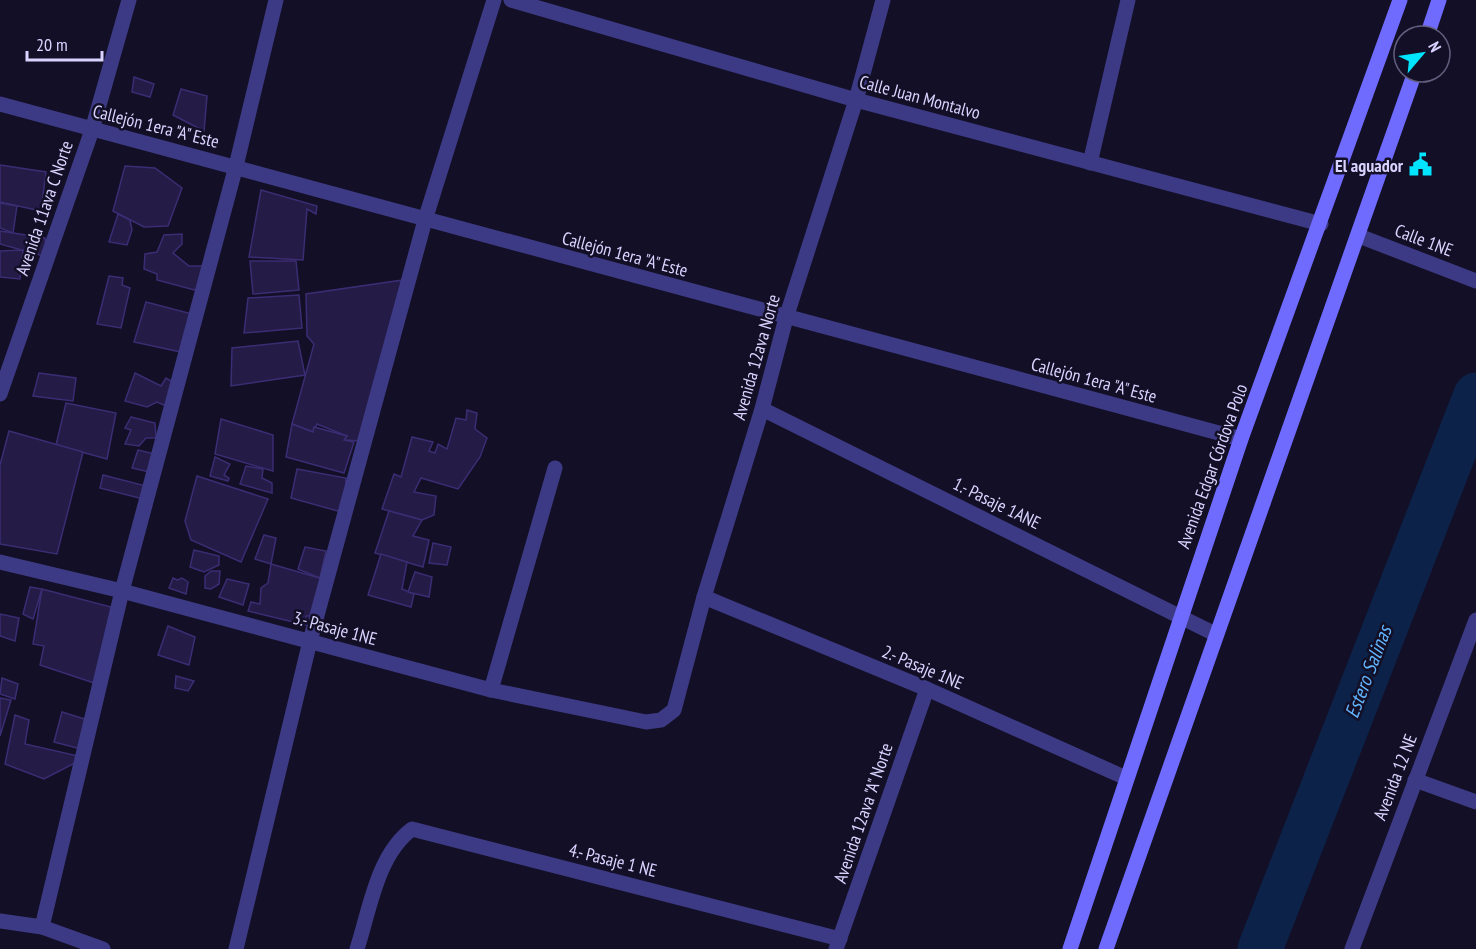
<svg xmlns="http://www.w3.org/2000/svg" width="1476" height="949" font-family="'PT Sans Narrow',sans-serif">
	<rect width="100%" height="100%" fill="#130f26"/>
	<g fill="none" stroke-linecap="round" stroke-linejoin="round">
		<polyline stroke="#0c2248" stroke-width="45" points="1260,949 1476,395"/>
	</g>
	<g fill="#241b47" stroke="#3b2d73" stroke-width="1.5">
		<polygon points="134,77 154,84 150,97 132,92"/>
		<polygon points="181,89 207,96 204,131 173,115"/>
		<polygon points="0,165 46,172 41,211 0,202"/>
		<polygon points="125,166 155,168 182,188 168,226 144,227 113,211"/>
		<polygon points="261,190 317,206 316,214 307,209 303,260 249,257"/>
		<polygon points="0,203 17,206 13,233 0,228"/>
		<polygon points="118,214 130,220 132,230 127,245 109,242"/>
		<polygon points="0,231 45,238 47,257 0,244"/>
		<polygon points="182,234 182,244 173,253 189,266 206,266 202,292 157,280 157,274 144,269 145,254 157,252 164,235"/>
		<polygon points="23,250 20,279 0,277 0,251"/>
		<polygon points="250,261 296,261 299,290 253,294"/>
		<polygon points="109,276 123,278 122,285 130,288 121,328 97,324"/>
		<polygon points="403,280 361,441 344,440 347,436 317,424 313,432 292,424 314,344 307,336 306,294"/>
		<polygon points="299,295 302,328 244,333 248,298"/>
		<polygon points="146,302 192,314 181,352 134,342"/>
		<polygon points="298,341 305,375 231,386 232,348"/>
		<polygon points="39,373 76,378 73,401 33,396"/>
		<polygon points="135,373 161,386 166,378 178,385 166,406 157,402 147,407 125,401"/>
		<polygon points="66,403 116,413 107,459 56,445"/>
		<polygon points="467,410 477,413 475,429 487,438 480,457 458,489 421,478 414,492 436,496 434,515 422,520 382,509 394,474 401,477 412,437 433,442 429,451 435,453 438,444 447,449 456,418 466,420"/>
		<polygon points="131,417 155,423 156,438 146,438 139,446 125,444 131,430 125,428"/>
		<polygon points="221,419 273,435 273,471 215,454"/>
		<polygon points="292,424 313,432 314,427 347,436 344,440 354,442 344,473 286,457"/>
		<polygon points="9,431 83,452 57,554 0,544 0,465"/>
		<polygon points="138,450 155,454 154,473 132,468"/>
		<polygon points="215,457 230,464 224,475 229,478 228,481 210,476"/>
		<polygon points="246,466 263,469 262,478 272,483 272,493 240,484"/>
		<polygon points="297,469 346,478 345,513 291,498"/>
		<polygon points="103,475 146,486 147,500 100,488"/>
		<polygon points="197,476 268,499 241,562 191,540 185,521"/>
		<polygon points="389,511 422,520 413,536 429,540 423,567 375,553"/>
		<polygon points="264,535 276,538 271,564 255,559"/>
		<polygon points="433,543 451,547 447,565 429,563"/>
		<polygon points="305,547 326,551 320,578 298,569"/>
		<polygon points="194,550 219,556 219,565 204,572 190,567"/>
		<polygon points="381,554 407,562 402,589 414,594 411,607 368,595"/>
		<polygon points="271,564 323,579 313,616 306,616 306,625 248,611 251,602 260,604 261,588 268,583"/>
		<polygon points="211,571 220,571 219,584 211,589 205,588 205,576"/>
		<polygon points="415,572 432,577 429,597 408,592"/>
		<polygon points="173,578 177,580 182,578 188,582 186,594 169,588"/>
		<polygon points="227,579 249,584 243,605 219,597"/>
		<polygon points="30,587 42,589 33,619 23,614"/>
		<polygon points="42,589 111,607 100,685 40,665 44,646 33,644"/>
		<polygon points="0,614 19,618 15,641 0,636"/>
		<polygon points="168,626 195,637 189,665 158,655"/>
		<polygon points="176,676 194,681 188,691 175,688"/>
		<polygon points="2,678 18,684 15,699 0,694"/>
		<polygon points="0,698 11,700 0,736"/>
		<polygon points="62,712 88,720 81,749 54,742"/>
		<polygon points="15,715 29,720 25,744 78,756 75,763 44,779 5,764"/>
	</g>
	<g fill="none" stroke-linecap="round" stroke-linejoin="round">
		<g stroke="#3d3a85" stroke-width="15">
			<polyline points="511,0 856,100 1321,224"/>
			<polyline points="0,104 1241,439"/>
			<polyline points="1090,163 1128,0"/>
			<polyline points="1359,236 1476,281"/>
			<polyline points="0,394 92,130 129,0"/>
			<polyline points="762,409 1215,634"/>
			<polyline points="0,562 122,591 491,690 646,722 661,720 674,710 704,597 762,409 786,318 856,100 883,0"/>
			<polyline points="704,597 927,689 1126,778"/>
			<polyline points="491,690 555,468"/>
			<polyline points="1415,780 1476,802"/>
			<polyline points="0,921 42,927 103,949"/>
			<polyline points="42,927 122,591 236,166 276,0"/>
			<polyline points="236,949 310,641 425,220 494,0"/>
			<path d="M357,949C370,909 377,855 412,829L840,939"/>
			<polyline points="836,949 927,689"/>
			<polyline points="1352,949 1476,620"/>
		</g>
		<g stroke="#6f6bff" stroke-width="15">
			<polyline points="1427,36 1439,0"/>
			<polyline points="1070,949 1241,439 1400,0"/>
			<polyline points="1106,949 1415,72"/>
		</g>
	</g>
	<defs>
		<symbol id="civic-bare" viewBox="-9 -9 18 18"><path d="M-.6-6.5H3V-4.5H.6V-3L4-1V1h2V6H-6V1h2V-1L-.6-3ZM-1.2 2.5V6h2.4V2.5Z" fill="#00e5ff" stroke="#130f26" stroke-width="2.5" paint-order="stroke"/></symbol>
	</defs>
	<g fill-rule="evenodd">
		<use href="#civic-bare" x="1404" y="148" width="33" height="33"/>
	</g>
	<g text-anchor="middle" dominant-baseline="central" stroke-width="5" stroke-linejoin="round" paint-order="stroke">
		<g font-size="18" fill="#d9d4ff" stroke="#130f26">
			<text transform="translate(920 97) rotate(15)">Calle Juan Montalvo</text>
			<text transform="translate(156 126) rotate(14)">Callejón 1era "A" Este</text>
			<text transform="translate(44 208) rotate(-71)">Avenida 11ava C Norte</text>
			<text transform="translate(1424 240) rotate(21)">Calle 1NE</text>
			<text transform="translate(625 254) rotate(15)">Callejón 1era "A" Este</text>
			<text transform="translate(756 357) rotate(-74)">Avenida 12ava Norte</text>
			<text transform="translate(1094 380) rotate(15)">Callejón 1era "A" Este</text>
			<text transform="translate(1212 466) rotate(-70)">Avenida Edgar Córdova Polo</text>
			<text transform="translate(997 503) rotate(26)">1.- Pasaje 1ANE</text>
			<text transform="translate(335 628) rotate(15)">3.- Pasaje 1NE</text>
			<text transform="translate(923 667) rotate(23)">2.- Pasaje 1NE</text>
			<text transform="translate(1395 777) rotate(-69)">Avenida 12 NE</text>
			<text transform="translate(863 813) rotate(-71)">Avenida 12ava "A" Norte</text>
			<text transform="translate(613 860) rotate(14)">4.- Pasaje 1 NE</text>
		</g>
		<g font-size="18" font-weight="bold" fill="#d9d4ff" stroke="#130f26" text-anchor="end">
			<text x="1403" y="165">El aguador</text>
		</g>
		<g font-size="20" font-style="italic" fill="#62b6ff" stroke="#130f26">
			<text transform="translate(1368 672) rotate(-69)">Estero Salinas</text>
		</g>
	</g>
	<g transform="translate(1422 54) rotate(61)"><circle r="28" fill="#130f26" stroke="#625e7d" stroke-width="1.5"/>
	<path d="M0-4.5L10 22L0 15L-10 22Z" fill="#00e5ff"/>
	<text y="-9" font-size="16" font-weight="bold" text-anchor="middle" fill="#d9d4ff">N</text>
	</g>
	<path d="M27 51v9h75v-9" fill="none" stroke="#d9d4ff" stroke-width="3"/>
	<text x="36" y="51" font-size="18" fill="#d9d4ff" stroke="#130f26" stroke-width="4.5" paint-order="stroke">20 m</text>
</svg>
